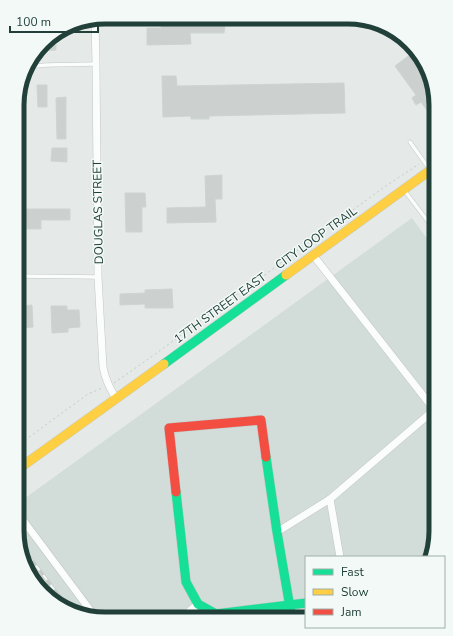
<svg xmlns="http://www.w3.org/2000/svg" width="453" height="636" font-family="'Nunito Sans',sans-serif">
	<rect width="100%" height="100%" fill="#e5eae8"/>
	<polygon fill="#d2dcd8" points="412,218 436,251 436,537 429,557 306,557 306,619 94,618 56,604 26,570 17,531 17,504"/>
	<g fill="#ccd1cf" stroke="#ced4d1">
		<polygon points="232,20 232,26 225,25 224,33 190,33 191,44 147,45 147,28 161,28 161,21"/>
		<polygon points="50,37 56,37 56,50 37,51 47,39"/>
		<polygon points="407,41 427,66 436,105 436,123 421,102 416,105 412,98 416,95 395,66 411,54 404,44"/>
		<polygon points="162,76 176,76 177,86 344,83 345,113 209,116 209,119 191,119 191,116 163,117"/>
		<polygon points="37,85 47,85 47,107 38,107"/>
		<polygon points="66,97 66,139 57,139 56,98"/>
		<polygon points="52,148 67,148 67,162 51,161"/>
		<polygon points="222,175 222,199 215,199 216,222 167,223 167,208 206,207 205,176"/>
		<polygon points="125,193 145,193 146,207 142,207 142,232 126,232"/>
		<polygon points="18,209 70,209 70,220 41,220 41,229 18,229"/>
		<polygon points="172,289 173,308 145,308 145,304 120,305 120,294 145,293 145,290"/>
		<polygon points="32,305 33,327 22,328 21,306"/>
		<polygon points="51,306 67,306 67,310 79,310 80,327 68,328 68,332 52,333"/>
	</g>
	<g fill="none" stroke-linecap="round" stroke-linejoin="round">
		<defs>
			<g id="lane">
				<polyline points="27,67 46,65 95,64"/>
				<polyline points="410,142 430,170"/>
				<polyline points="404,190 436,232"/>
				<polyline points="427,219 436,212"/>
				<polyline points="17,276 98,277"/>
			</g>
			<g id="street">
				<path d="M95,21L96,64L98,277L103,367C105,379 110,388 116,399"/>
				<polyline points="313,255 436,412"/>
				<polyline points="330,499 340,557"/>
				<polyline points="17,512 96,618"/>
				<polyline points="277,532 330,499 434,410"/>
				<polyline points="180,619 198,604"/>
			</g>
			<g id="fast">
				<polyline points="164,364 286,275"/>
				<polyline points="266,457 277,532 292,619"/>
				<polyline points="176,492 186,582 198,604 216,614 306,603"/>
			</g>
			<g id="slow">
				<polyline points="286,275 436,166"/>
				<polyline points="17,470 164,364"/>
			</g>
			<polyline id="jam" points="176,492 169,428 261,420 266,457"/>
		</defs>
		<use href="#lane" stroke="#c2c7c5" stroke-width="4.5"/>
		<use href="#street" stroke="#c2c7c5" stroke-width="8"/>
		<use href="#fast" stroke="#c0c8c5" stroke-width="10"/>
		<use href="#slow" stroke="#c0c8c5" stroke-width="10"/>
		<use href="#jam" stroke="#c0c8c5" stroke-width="10"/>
		<g stroke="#c1cac8" stroke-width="1" stroke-dasharray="2 3" stroke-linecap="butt">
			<polyline points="427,157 436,150"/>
			<polyline points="114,383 147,360 247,287 261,278 287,258 383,188 419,164"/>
			<polyline points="17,446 88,394 102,388"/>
		</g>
		<use href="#lane" stroke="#fbfcfc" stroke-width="3.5"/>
		<use href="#street" stroke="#fbfcfc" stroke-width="7"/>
		<use href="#fast" stroke="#16e098" stroke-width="9"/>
		<use href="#slow" stroke="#ffcf43" stroke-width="9"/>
		<use href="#jam" stroke="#f24e42" stroke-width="9"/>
		<defs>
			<g id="rail">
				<polyline points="21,547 31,559 69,609"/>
				<polyline points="25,565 46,592"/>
			</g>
		</defs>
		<use href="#rail" stroke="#c7cbca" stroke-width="3.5"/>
		<use href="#rail" stroke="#f3f9f6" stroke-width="2" stroke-dasharray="6" stroke-linecap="butt"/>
	</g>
	<g text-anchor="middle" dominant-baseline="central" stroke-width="3" stroke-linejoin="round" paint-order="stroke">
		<g font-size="12" fill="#204039" stroke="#f3f9f6">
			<text transform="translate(98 212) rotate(-91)">DOUGLAS STREET</text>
			<text transform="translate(316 238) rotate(-36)">CITY LOOP TRAIL</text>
			<text transform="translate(220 308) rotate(-36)">17TH STREET EAST</text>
		</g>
	</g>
	<path d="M0 0H453V636H0ZM105 24H348A81 81 0 0 1 429 105V531A81 81 0 0 1 348 612H105A81 81 0 0 1 24 531V105A81 81 0 0 1 105 24Z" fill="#f3f9f6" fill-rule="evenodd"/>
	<path fill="none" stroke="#204039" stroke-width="5" d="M105 24H348A81 81 0 0 1 429 105V531A81 81 0 0 1 348 612H105A81 81 0 0 1 24 531V105A81 81 0 0 1 105 24Z"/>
	<rect x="305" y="556" width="140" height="72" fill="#f3f9f6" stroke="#9fafaa"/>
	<rect x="313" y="569" width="20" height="6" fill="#16e098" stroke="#9fafaa"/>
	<text x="341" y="576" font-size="12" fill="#204039">Fast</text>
	<rect x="313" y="589" width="20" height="6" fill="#ffcf43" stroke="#9fafaa"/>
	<text x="341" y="596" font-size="12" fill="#204039">Slow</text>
	<rect x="313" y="609" width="20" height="6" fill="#f24e42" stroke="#9fafaa"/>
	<text x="341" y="616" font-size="12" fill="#204039">Jam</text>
	<path d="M10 26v6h88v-6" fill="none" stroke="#204039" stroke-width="2"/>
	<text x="16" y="26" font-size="12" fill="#204039" stroke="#f3f9f6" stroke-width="3" paint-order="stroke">100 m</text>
</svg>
